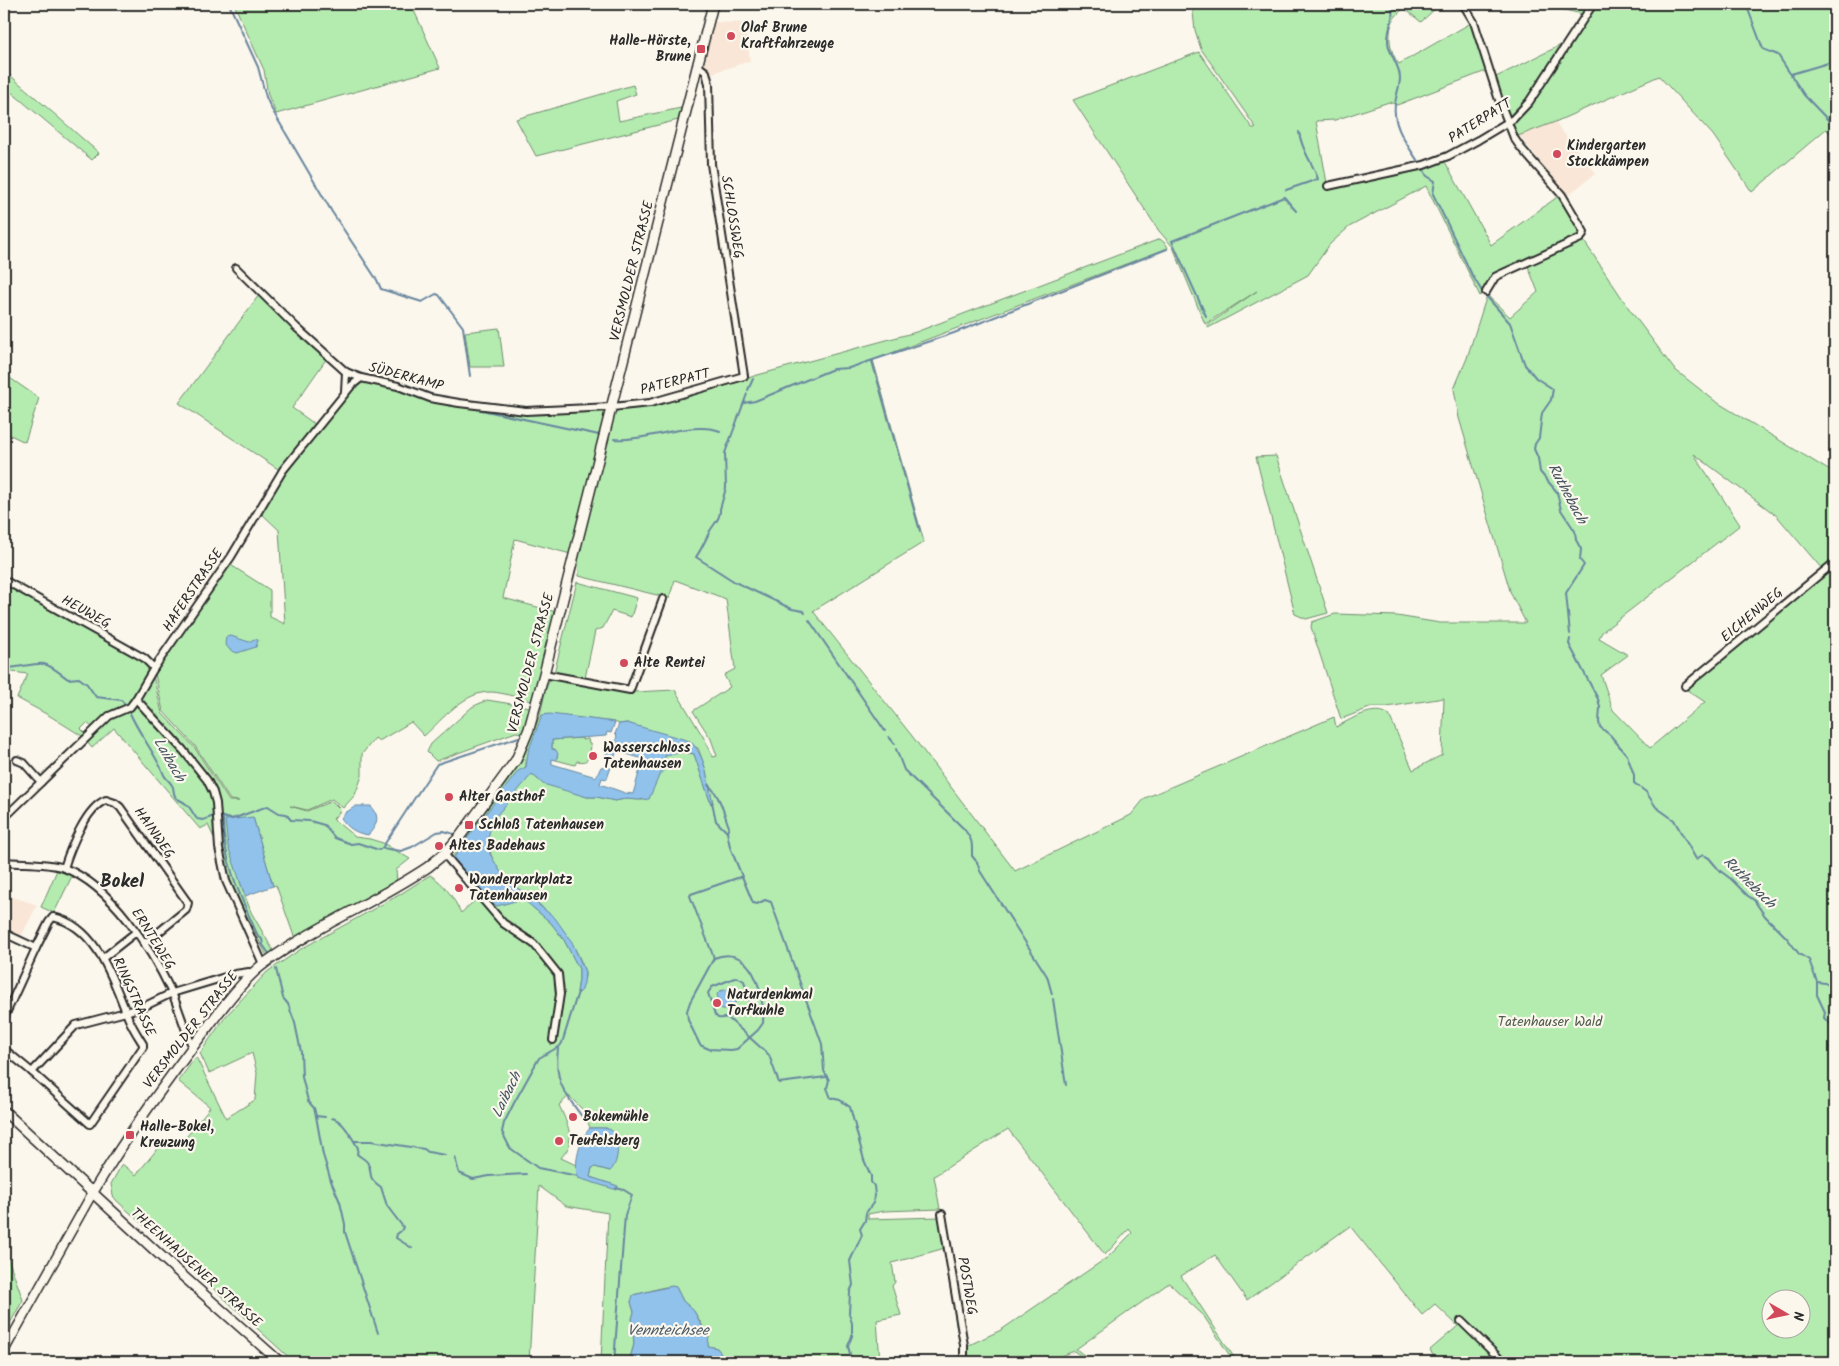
<svg xmlns="http://www.w3.org/2000/svg" width="1839" height="1366" font-family="Kalam,sans-serif">
	<rect width="100%" height="100%" fill="#fbf7ec"/>
	<filter id="ink" filterUnits="userSpaceOnUse"><feTurbulence type="fractalNoise" baseFrequency=".02" numOctaves="2"/><feDisplacementMap in="SourceGraphic" scale="10" xChannelSelector="R" yChannelSelector="G"/><feConvolveMatrix kernelMatrix="1 2 1 2 8 2 1 2 1" color-interpolation-filters="sRGB"/></filter>
	<g filter="url(#ink)">
		<g fill="#f9e6d6">
			<polygon points="714,22 745,23 750,61 709,74 704,66"/>
			<polygon points="1548,114 1596,173 1567,196 1513,127"/>
			<polygon points="4,894 37,905 21,937 4,930"/>
		</g>
		<g fill="#b4ecb0" stroke="#708c6e" fill-rule="evenodd">
			<polygon points="234,4 411,4 440,68 276,114 268,95 264,70"/>
			<path d="M1192,4H1440L1421,22L1404,8C1400,12 1395,16 1393,21C1387,35 1390,53 1399,64L1471,23L1486,71L1397,105L1389,102L1335,120L1316,121L1328,189L1420,170L1444,160L1491,245L1560,195L1581,232L1579,237L1502,269L1493,275L1480,296L1426,186L1349,227L1330,244L1308,275L1208,328L1206,326L1257,291L1205,324L1173,247L1159,231L1073,100L1199,52L1252,128H1256L1201,49L1195,30Z"/>
			<polygon points="1556,4 1835,4 1835,138 1826,129 1752,192 1713,135 1659,76 1555,122 1518,136 1511,126 1512,123 1508,117 1494,78 1565,43 1582,14 1552,7"/>
			<polygon points="4,70 99,153 92,160 4,86"/>
			<polygon points="633,85 636,94 616,101 619,121 681,108 678,120 536,156 516,119"/>
			<path d="M1160,239L1166,244L1168,248L873,360L924,542L813,611L912,736L1015,871L1131,815L1145,798L1334,717L1336,727C1350,720 1374,704 1389,715L1413,770L1442,755L1444,698L1387,707H1372L1341,719L1311,627L1312,622L1335,614L1397,616L1440,623H1526L1511,594L1459,418L1454,389L1467,358L1487,295L1510,317L1538,292L1528,266L1584,241L1630,310L1674,369L1715,401L1835,474V559L1822,569L1777,516L1694,454L1740,525L1602,632L1599,638L1628,655L1601,675L1613,710L1650,748L1705,702L1687,690L1835,565V1362H1437L1430,1350L1458,1326L1435,1304L1422,1315L1350,1226L1247,1300L1215,1255L1181,1276L1237,1362H1234L1203,1315L1169,1283L1076,1349L1093,1362H1089L1074,1351L1047,1362H967V1346L1001,1330L1108,1257L1132,1233L1129,1229L1105,1255L1008,1129L934,1176L940,1209L884,1211L868,1214V1219L940,1217L945,1248L892,1263L895,1282L892,1286L901,1315L877,1320L880,1362H723L722,1355L717,1348L708,1346L707,1343L709,1337L694,1311L683,1301L676,1287C666,1284 648,1293 636,1294L631,1302L634,1312L632,1319L636,1329L633,1333L634,1344L629,1362H601L608,1213L566,1206L539,1186L529,1362H294L117,1201L113,1196L111,1184L122,1164L136,1175L163,1142L180,1145L210,1107L178,1081L196,1057L226,1118L255,1100L257,1073L252,1053L209,1073L200,1053L226,1016L267,972L301,949L399,895L430,875C445,884 453,897 461,913L481,895L451,858L462,844L453,859L454,860L490,902L497,905L523,899L551,923L564,940L579,969V979L577,992L579,993L585,977V972C577,947 562,927 544,909C534,898 520,890 507,882C494,873 483,837 490,823C495,812 523,783 532,774L537,779L587,797H597L615,801L625,799L643,800L666,765L663,762L665,756L682,752L694,754L711,804L713,803L705,767L698,748L627,723L619,724L614,722L562,716L526,759V766L466,840L464,841L522,761L540,715L546,688L551,678L634,692L675,690L705,740L713,757L717,756L711,739L693,711L730,687L724,675L735,669L726,599L675,580L669,598L579,576L578,556L515,539L503,598L556,612L534,696L531,701C519,698 505,693 492,692C464,691 443,719 424,736L411,722L379,741L375,738L362,754V776L355,795L343,808L332,799L307,810L290,806L307,811L332,801L341,810L333,819L355,837L370,839L383,843L410,859L396,870L397,882L295,939L276,885L273,886L253,817L240,882L251,912L274,952L267,956L228,879L215,840L208,825L200,829L114,728L92,748L86,741L110,718L136,705L153,675L162,713L194,747L229,801H239L230,800L195,746L163,711L155,674L229,564L270,590V617L285,624L279,530L259,511L291,467L343,402L349,392L363,381L399,388L428,400L526,413L604,410L606,413L614,412L617,409L651,406L735,383L754,376L916,332ZM569,1096L584,1111L590,1128H607L610,1171L595,1167L592,1168L590,1177L617,1186L577,1176L576,1165L561,1158C563,1155 567,1151 568,1148C574,1134 564,1117 559,1105ZM1772,1298H1802V1328H1772Z"/>
			<polygon points="259,295 327,358 292,408 316,425 281,471 179,403"/>
			<polygon points="499,328 504,367 470,367 465,332"/>
			<polygon points="4,374 39,398 25,442 4,432"/>
			<polygon points="1276,456 1328,613 1306,619 1295,614 1256,457"/>
			<polygon points="577,582 637,598 631,617 612,611 603,628 595,631 585,678 554,673"/>
			<polygon points="4,583 143,659 149,666 150,672 137,694 128,704 107,712 92,727 87,723 81,729 85,733 82,736 50,716 17,698 28,674 4,671"/>
			<polygon points="487,700 530,707 523,733 516,732 436,761 427,752 431,744 472,707"/>
			<path d="M582,738V740L588,739L589,744H591C590,755 590,764 577,761L575,765L556,760L557,757L555,749H552V740Z"/>
			<polygon points="57,870 72,876 54,913 41,907"/>
			<polygon points="4,1247 23,1300 4,1334"/>
		</g>
		<g fill="#90c2ec" stroke="#68869f">
			<polygon points="231,636 249,642 254,639 258,640 256,647 237,653 230,650 225,644 226,637"/>
			<path d="M550,714L615,722L611,733L607,732L606,736L552,740V749L556,750L558,754L556,760L552,759V764L596,777L601,767L606,766L611,767L607,779L602,778L600,784L625,793L633,794L643,759L617,751L613,761L609,760L606,755L611,742L615,743L617,736L615,734L619,724L627,723L690,741C707,757 707,782 713,803L711,804L694,754L682,752L665,756L663,762L667,766L659,776L649,799L638,800L625,799L615,801L597,797H587L543,784L532,774L491,822L488,841L490,854L506,881L514,885L555,918L572,942L585,972L584,983L582,990L579,993H577L579,979V969L564,940L551,923L523,899L497,906L490,902L453,859L462,845L461,841L466,840L518,771L526,767L528,752L542,715Z"/>
			<path d="M356,806H371C372,809 374,811 376,814C379,822 373,830 368,835C355,833 348,828 341,818L345,813Z"/>
			<polygon points="253,817 273,886 245,896 228,846 225,820"/>
			<polygon points="733,988 738,996 736,1002 726,1009 721,1009 717,994 720,991"/>
			<path d="M590,1128C597,1128 605,1127 611,1130C621,1137 619,1164 610,1171L595,1167L592,1168L590,1177L618,1186L617,1190L578,1178C573,1164 580,1139 590,1128Z"/>
			<polygon points="672,1286 676,1287 683,1301 694,1311 704,1330 709,1333 708,1346 717,1348 722,1355 723,1362 629,1362 634,1344 633,1333 636,1329 632,1319 634,1312 631,1302 633,1295"/>
		</g>
		<g fill="none" stroke-linecap="round" stroke-linejoin="round">
			<g stroke="#68869f" stroke-width="2">
				<polyline points="229,4 258,67 266,97 271,108 332,212 377,280 381,289 422,302 436,294 439,295 463,327 470,376"/>
				<path d="M1391,4C1396,16 1387,29 1388,42C1389,55 1400,65 1400,78C1400,86 1396,95 1395,104C1392,127 1408,145 1419,163"/>
				<polyline points="1746,4 1763,49 1778,55 1804,95 1830,122 1835,121"/>
				<polyline points="1791,74 1835,61"/>
				<polyline points="1422,167 1427,176 1435,181 1433,194 1472,275 1483,293"/>
				<path d="M1286,190L1318,179C1312,161 1302,152 1299,132"/>
				<polyline points="1487,297 1510,323 1525,365 1536,378 1553,389 1551,400 1542,413 1539,438 1535,444 1534,449 1538,458 1540,472 1557,492 1561,510 1575,531 1576,540 1581,549 1580,560 1584,565 1566,593 1570,634"/>
				<polyline points="1206,316 1172,241 1284,197 1296,211"/>
				<polyline points="872,361 920,531"/>
				<polyline points="748,390 753,379"/>
				<path d="M747,394L725,453L726,488L720,509C721,520 711,526 708,535C704,543 701,550 696,557L735,582L792,609L803,611L805,613"/>
				<polyline points="744,403 755,401 833,369 849,368 954,333 1167,249"/>
				<polyline points="472,408 599,435"/>
				<path d="M614,439C645,442 693,420 720,431"/>
				<polyline points="809,620 885,731"/>
				<polyline points="1570,639 1569,644 1598,699 1600,707 1599,722 1600,727 1610,735 1627,755 1634,775 1634,783 1646,792 1656,807 1674,820 1696,859 1703,855 1709,858 1719,870 1731,879 1748,896 1754,900 1765,916 1787,938 1799,954 1809,960 1817,982 1817,995 1825,1012 1824,1018 1835,1028"/>
				<path d="M4,668C14,669 37,662 44,664C52,666 61,674 68,679L79,678L87,684L96,697L121,700L127,706"/>
				<path d="M129,711C138,733 155,752 164,775C166,779 171,782 173,787C174,791 173,794 176,798C179,800 183,801 186,804C191,808 193,814 197,819L203,820L214,816"/>
				<polyline points="889,737 895,744"/>
				<path d="M896,749L904,770L964,829C973,841 972,842 972,856L977,862L980,871L1047,976L1052,994"/>
				<path d="M708,785C720,794 724,814 729,827L727,832"/>
				<polyline points="712,802 716,821 727,832 730,847 753,903 757,904 765,900 771,902 822,1044 824,1071 829,1080 827,1088 831,1098 840,1100 850,1107 864,1160 871,1176 871,1182 874,1186 875,1196 873,1203 866,1213 865,1221 860,1229 862,1235 850,1261 853,1285 850,1292 849,1314 852,1323 852,1336 848,1346 852,1362"/>
				<polyline points="219,816 230,819 235,818 268,806 279,813 286,814 291,820 310,821 324,825 335,838 351,844 358,843 379,850 382,848 401,851 412,847 437,832 444,831 454,834"/>
				<path d="M223,818C222,859 242,900 258,936L262,939L263,945L270,955"/>
				<polyline points="382,848 437,764 519,737"/>
				<path d="M714,958C752,943 765,994 763,1023L758,1030L737,1049L731,1050L709,1049L700,1045L688,1020L687,1011L690,1002L714,958L690,896L691,894L743,876"/>
				<polyline points="276,969 283,998 288,1004 295,1023 301,1052 302,1077 308,1101 314,1108 316,1116 325,1117"/>
				<path d="M737,977L744,981L751,1005C746,1013 728,1019 718,1018L715,1015L708,993L712,987Z"/>
				<polyline points="1817,982 1825,983 1835,989"/>
				<polyline points="578,992 562,1043 560,1046 539,1058 514,1103 504,1123 502,1132 510,1148 538,1168 578,1176"/>
				<polyline points="1053,999 1066,1085"/>
				<polyline points="728,1018 769,1055 779,1083 826,1077"/>
				<path d="M558,1048C554,1082 564,1092 583,1118"/>
				<polyline points="316,1116 323,1155 331,1181 340,1202 345,1224 345,1232 378,1333"/>
				<path d="M332,1118C343,1121 348,1132 354,1141H371L424,1149L428,1152L445,1155"/>
				<path d="M354,1141L358,1148L357,1154C360,1157 365,1159 367,1162C375,1173 364,1176 381,1187L387,1206L403,1227L401,1231L397,1234L396,1238L412,1248"/>
				<polyline points="455,1157 459,1173 473,1179 489,1176 526,1174"/>
				<polyline points="614,1362 625,1215 632,1195 624,1190 616,1188"/>
			</g>
			<defs>
				<g id="minor">
					<polyline points="1463,4 1474,22 1498,97 1514,138 1521,148 1562,195 1584,232 1581,238 1501,274 1495,277 1486,292"/>
					<polyline points="1328,186 1424,165 1448,156 1478,140 1513,119 1529,102 1593,4"/>
					<polyline points="236,268 297,328 346,372 361,378 398,386 430,398 459,403 526,411 612,407 650,403 744,376 711,164 709,84 706,72 697,65"/>
					<polyline points="345,392 346,372"/>
					<polyline points="4,580 144,658 154,668"/>
					<polyline points="544,674 630,690 663,599"/>
					<polyline points="1685,686 1835,562"/>
					<polyline points="136,699 183,750 207,780 213,792 216,803 219,848 226,881 263,964"/>
					<polyline points="17,760 24,763 41,782"/>
					<polyline points="4,818 109,716 130,707 136,699 154,668 231,557 283,470 351,386 361,378"/>
					<polyline points="444,854 503,923 534,944 558,974 560,994 553,1040"/>
					<path d="M4,862C23,864 46,862 64,868C112,886 151,949 172,993C179,1009 184,1027 191,1043L193,1046"/>
					<path d="M64,868C70,849 86,807 106,800L115,803L120,807L188,903L186,910L144,944"/>
					<polyline points="4,933 36,948"/>
					<polyline points="103,958 136,932"/>
					<path d="M4,1018L36,948L49,922L53,917C98,927 113,981 128,1017C132,1027 138,1036 143,1044V1047L90,1124L32,1072L4,1049"/>
					<polyline points="32,1072 76,1025 126,1012 145,1006 172,993 235,974 249,972 252,974"/>
					<polyline points="942,1214 964,1345 964,1362"/>
					<polyline points="1461,1321 1503,1362"/>
				</g>
				<polyline id="tertiary" points="4,1351 93,1192"/>
				<g id="secondary">
					<polyline points="4,1111 174,1268 280,1362"/>
					<path d="M93,1192C127,1135 167,1080 207,1028C221,1009 246,976 265,963C316,926 376,902 428,867L444,854L461,835L516,760L529,729L544,674L713,4"/>
				</g>
			</defs>
			<use href="#minor" stroke="#2b2b2b" stroke-width="10"/>
			<use href="#tertiary" stroke="#2b2b2b" stroke-width="11"/>
			<use href="#secondary" stroke="#2b2b2b" stroke-width="12"/>
			<use href="#minor" stroke="#fbf7ec" stroke-width="6"/>
			<use href="#tertiary" stroke="#fbf7ec" stroke-width="8"/>
			<use href="#secondary" stroke="#fbf7ec" stroke-width="9"/>
		</g>
	</g>
	<g fill="#d1495b" stroke="#fbf7ec" stroke-width="2">
		<circle cx="731" cy="36" r="5"/>
		<rect x="696" y="44" width="10" height="10" rx="2.5"/>
		<circle cx="1557" cy="154" r="5"/>
		<circle cx="624" cy="663" r="5"/>
		<circle cx="593" cy="756" r="5"/>
		<circle cx="449" cy="797" r="5"/>
		<rect x="464" y="820" width="10" height="10" rx="2.5"/>
		<circle cx="439" cy="846" r="5"/>
		<circle cx="459" cy="888" r="5"/>
		<circle cx="717" cy="1003" r="5"/>
		<circle cx="573" cy="1117" r="5"/>
		<rect x="125" y="1130" width="10" height="10" rx="2.5"/>
		<circle cx="559" cy="1141" r="5"/>
	</g>
	<g text-anchor="middle" dominant-baseline="central" stroke-width="4.5" stroke-linejoin="round" paint-order="stroke">
		<g font-size="14" font-weight="bold" fill="#2b2b2b" stroke="#fbf7ec" text-anchor="start">
			<text x="741" y="28">Olaf Brune<tspan x="741" dy="16">Kraftfahrzeuge</tspan></text>
			<text x="691" y="41" text-anchor="end">Halle-Hörste,<tspan x="691" dy="16">Brune</tspan></text>
			<text x="1567" y="146">Kindergarten<tspan x="1567" dy="16">Stockkämpen</tspan></text>
			<text x="634" y="663">Alte Rentei</text>
			<text x="603" y="748">Wasserschloss<tspan x="603" dy="16">Tatenhausen</tspan></text>
			<text x="459" y="797">Alter Gasthof</text>
			<text x="479" y="825">Schloß Tatenhausen</text>
			<text x="449" y="846">Altes Badehaus</text>
			<text x="469" y="880">Wanderparkplatz<tspan x="469" dy="16">Tatenhausen</tspan></text>
			<text x="727" y="995">Naturdenkmal<tspan x="727" dy="16">Torfkuhle</tspan></text>
			<text x="583" y="1117">Bokemühle</text>
			<text x="140" y="1127">Halle-Bokel,<tspan x="140" dy="16">Kreuzung</tspan></text>
			<text x="569" y="1141">Teufelsberg</text>
		</g>
		<g font-size="14" fill="#2b2b2b" stroke="#fbf7ec">
			<text transform="translate(1480 121) rotate(-32)">PATERPATT</text>
			<text transform="translate(732 217) rotate(81)">SCHLOSSWEG</text>
			<text transform="translate(632 271) rotate(-76)">VERSMOLDER STRASSE</text>
			<text transform="translate(406 377) rotate(15)">SÜDERKAMP</text>
			<text transform="translate(675 382) rotate(-14)">PATERPATT</text>
			<text transform="translate(193 590) rotate(-56)">HAFERSTRASSE</text>
			<text transform="translate(86 612) rotate(29)">HEUWEG</text>
			<text transform="translate(1752 615) rotate(-40)">EICHENWEG</text>
			<text transform="translate(531 663) rotate(-75)">VERSMOLDER STRASSE</text>
			<text transform="translate(154 833) rotate(55)">HAINWEG</text>
			<text transform="translate(153 939) rotate(58)">ERNTEWEG</text>
			<text transform="translate(134 997) rotate(66)">RINGSTRASSE</text>
			<text transform="translate(191 1030) rotate(-52)">VERSMOLDER STRASSE</text>
			<text transform="translate(196 1268) rotate(42)">THEENHAUSENER STRASSE</text>
			<text transform="translate(967 1286) rotate(80)">POSTWEG</text>
		</g>
		<g font-size="14" fill="#4d5b4c" stroke="#fbf7ec">
			<text x="1550" y="1022">Tatenhauser Wald</text>
		</g>
		<g font-size="15" font-style="italic" fill="#495865" stroke="#fbf7ec">
			<text transform="translate(1567 494) rotate(62)">Ruthebach</text>
			<text transform="translate(169 760) rotate(60)">Laibach</text>
			<text transform="translate(1749 883) rotate(45)">Ruthebach</text>
			<text transform="translate(507 1095) rotate(-64)">Laibach</text>
			<text x="668" y="1331">Vennteichsee</text>
		</g>
		<g font-size="19" font-weight="bold" fill="#2b2b2b" stroke="#fbf7ec">
			<text x="122" y="882">Bokel</text>
		</g>
	</g>
	<rect width="1839" height="1366" fill="none" stroke="#fbf7ec" stroke-width="20"/>
	<rect x="10" y="10" width="1819" height="1346" fill="none" stroke="#2b2b2b" stroke-width="2" filter="url(#ink)"/>
	<g transform="translate(1786 1314) rotate(99)"><circle r="24" fill="#fbf7ec" stroke="#a8a59f"/>
	<path d="M0-4L9 19L0 12L-9 19Z" fill="#d1495b"/>
	<text y="-8" font-size="14" font-weight="bold" text-anchor="middle" fill="#2b2b2b">N</text>
	</g>
</svg>
